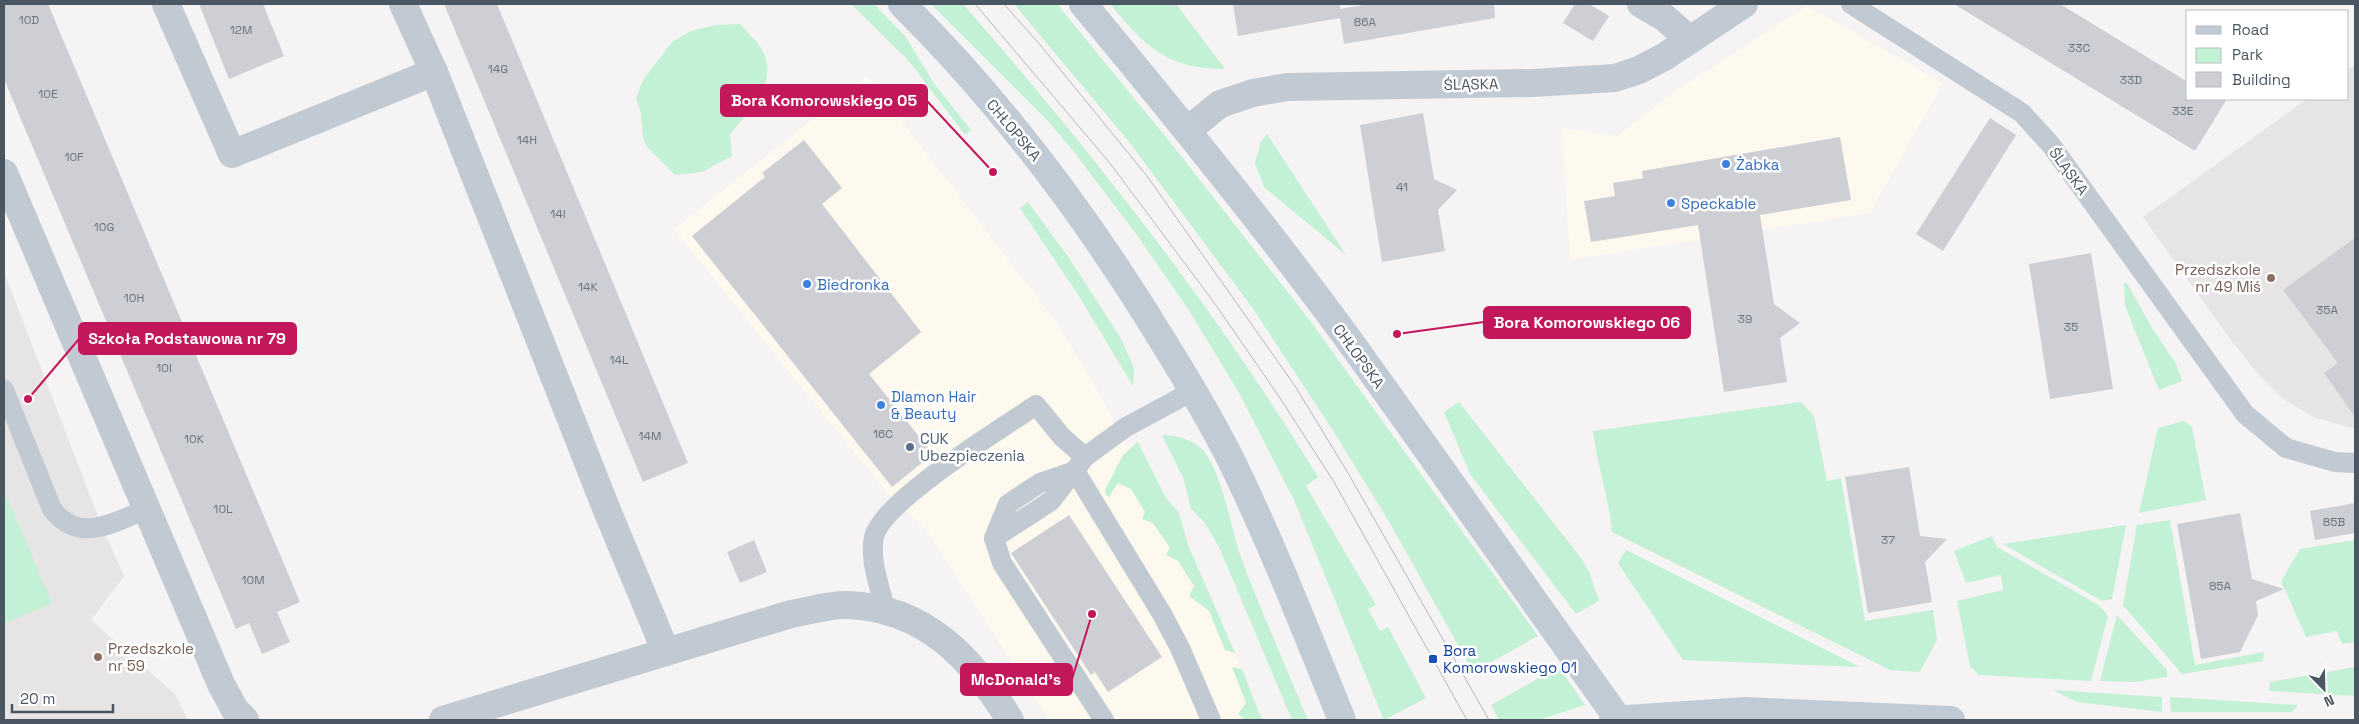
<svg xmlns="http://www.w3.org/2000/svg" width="2359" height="724" font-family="'Space Grotesk',sans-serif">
	<rect width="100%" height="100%" fill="#f5f3f3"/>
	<g fill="#fdf9ef">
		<polygon points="1807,6 1943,83 1870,213 1570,260 1562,128 1617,136 1680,88"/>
		<polygon points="867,76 1057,323 1094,384 1141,472 1188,545 1262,720 1049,720 927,531 886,492 674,229"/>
	</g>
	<g fill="#e6e4e5">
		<polygon points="2355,64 2355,429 2314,417 2283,399 2258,374 2230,339 2143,217 2307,99 2348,99 2348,70"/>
		<polygon points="4,272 102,527 124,576 91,620 175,694 188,720 4,720"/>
	</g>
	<g fill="#c3f1d5">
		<polygon points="851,4 874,4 905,36 935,85 971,130 965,135 909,61"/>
		<path d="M931,4H963C1093,153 1215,308 1318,477L1306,486L1376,605L1368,609L1380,631L1388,627L1426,698L1384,720L1294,500L1238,391L1190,312L1137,235L1074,152L1048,121Z"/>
		<polygon points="1014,4 1057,4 1174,147 1308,318 1538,636 1473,672 1391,525 1339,440 1254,310 1130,143"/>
		<path d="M1110,4H1176L1225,69C1167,69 1146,47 1110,4Z"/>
		<path d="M740,24C747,32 755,39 761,48C781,81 749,111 730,134L732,156L702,172L675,175L647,147L643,138L641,113L636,98L643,80L672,42L691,31L716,25Z"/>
		<polygon points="1267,134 1346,255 1264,187 1255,163 1261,141"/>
		<polygon points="1028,202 1069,258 1120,337 1134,368 1133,386 1079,296 1020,208"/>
		<polygon points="2124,283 2127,283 2152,328 2176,364 2182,381 2159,390 2125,306"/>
		<polygon points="1459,402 1581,558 1590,574 1599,601 1576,614 1470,474 1444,412"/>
		<path d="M1801,402L1814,416L1827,481L1841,478L1865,621L1933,610L1937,640L1920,672L1890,670L1612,532C1609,498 1597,465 1593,431Z"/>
		<polygon points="2184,421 2192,427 2206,500 2139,513 2158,428"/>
		<path d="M1162,435C1175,435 1191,439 1201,448C1221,467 1231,528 1240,555C1261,611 1285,665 1308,720H1292L1219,547L1205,523L1191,509L1184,480Z"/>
		<polygon points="1138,442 1166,498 1179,513 1188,545 1235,653 1225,650 1209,611 1189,596 1194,586 1178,561 1166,555 1170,548 1153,523 1142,519 1145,512 1131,489 1118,483 1109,497 1106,495 1105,490 1123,455"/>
		<polygon points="4,490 52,603 4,624"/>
		<polygon points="2170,520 2195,665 2264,652 2263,661 2182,674 2123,605 2137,525"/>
		<polygon points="2126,525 2112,599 2102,601 2003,544"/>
		<polygon points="1992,536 1997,547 2100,606 2108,616 2091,681 1979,675 1970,666 1957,601 2003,590 2001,575 1966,583 1954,551"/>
		<polygon points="2355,540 2355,642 2342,644 2337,631 2306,637 2281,581 2300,549"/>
		<polygon points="1626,550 1860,667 1683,660 1618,563"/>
		<polygon points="2117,615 2167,670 2167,677 2134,682 2100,681"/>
		<polygon points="1232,667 1242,669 1262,720 1246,720 1238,714 1246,703"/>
		<polygon points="1559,667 1585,705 1539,720 1499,720 1491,705"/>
		<polygon points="2355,667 2355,696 2269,691 2270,682"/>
		<polygon points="2053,690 2162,697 2162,712 2077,702"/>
		<polygon points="2170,697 2298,705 2292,712 2171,712"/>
	</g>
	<g fill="#cdcfd5">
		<polygon points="4,4 48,4 300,602 277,612 290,642 262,654 249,623 236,629 4,79"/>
		<polygon points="199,4 263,4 284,56 229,79"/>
		<polygon points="444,4 497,4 688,463 643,482"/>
		<polygon points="1233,4 1340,4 1340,9 1368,4 1494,4 1495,18 1344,44 1340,18 1238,36"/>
		<polygon points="1575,4 1589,4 1609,16 1593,41 1563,23"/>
		<polygon points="1954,4 2060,4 2188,82 2188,99 2227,99 2195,151"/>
		<polygon points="1423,113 1434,179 1457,190 1438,210 1445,251 1382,262 1360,125"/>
		<polygon points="1990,118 2016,135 1943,251 1916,234"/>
		<polygon points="1840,137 1851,200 1760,215 1774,304 1800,323 1780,338 1787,382 1724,392 1698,225 1591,242 1584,201 1615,196 1613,183 1643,178 1642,171"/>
		<polygon points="804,140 842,188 822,204 921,332 869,374 933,454 892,487 692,236 765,177 762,173"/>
		<polygon points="2355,238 2355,417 2324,373 2338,363 2283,290"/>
		<polygon points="2091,253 2113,389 2050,399 2029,264"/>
		<polygon points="1909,467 1920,536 1947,539 1925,562 1932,602 1868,613 1845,477"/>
		<polygon points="2355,503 2355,533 2315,540 2310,511"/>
		<polygon points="2240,513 2252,579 2284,589 2256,601 2258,615 2240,652 2201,659 2177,524"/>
		<polygon points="1069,515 1162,657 1108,692 1095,672 1091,675 1011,553"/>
		<polygon points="754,540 767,572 740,583 727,552"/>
	</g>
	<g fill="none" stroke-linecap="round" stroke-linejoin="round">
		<g stroke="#c1cad2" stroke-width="20">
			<polyline points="1851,4 2022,113 2051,145 2245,414 2286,448 2335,462 2355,463"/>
			<path d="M4,390L52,509C79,545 114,522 147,509"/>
			<polyline points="1075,471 1162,614 1180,648 1211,720"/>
			<polyline points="994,538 1008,504 1040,483 1075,471"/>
			<path d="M885,609C880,587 869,559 874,537C882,501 1003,428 1036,405L1062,437L1085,457"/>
			<polyline points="1104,720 1002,563 994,538 1051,501 1085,457 1126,427 1193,391"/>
		</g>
		<g stroke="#c1cad2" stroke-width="28">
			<polyline points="166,4 232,154 434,72 606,508 666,652"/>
			<polyline points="403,4 434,72"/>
			<polyline points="1641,4 1665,18 1690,40"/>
			<polyline points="1188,130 1220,104 1253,93 1287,87 1533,83 1615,78 1639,70 1664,57 1744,4"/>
			<polyline points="4,173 221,684 235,710 245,720"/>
			<path d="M443,720L791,614C809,611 830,604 848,605C925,608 972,658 1010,720"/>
		</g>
		<g stroke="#c1cbd6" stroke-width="28">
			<path d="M902,4C1004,105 1090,221 1164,343C1186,378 1207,414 1226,450C1270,538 1305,629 1342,720"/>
			<path d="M1083,4C1172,111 1260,219 1343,332C1436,460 1526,591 1619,720"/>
			<polyline points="1613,720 1745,711 1951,720"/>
		</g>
		<g stroke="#b5b8bd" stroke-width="1">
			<polyline points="975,4 1109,162 1213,301 1280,398 1334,482 1467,720"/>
			<polyline points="1004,4 1041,46 1147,176 1295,386 1348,473 1489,720"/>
		</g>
	</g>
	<g fill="#3f7fe0" stroke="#fff" stroke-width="2">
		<circle cx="1726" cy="164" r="5"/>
		<circle cx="1671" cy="203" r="5"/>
		<circle cx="807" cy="284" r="5"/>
		<circle cx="881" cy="405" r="5"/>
	</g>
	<g fill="#8d6e63" stroke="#fff" stroke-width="2">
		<circle cx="2271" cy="278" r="5"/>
		<circle cx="98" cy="657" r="5"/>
	</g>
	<circle fill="#5c6f8a" stroke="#fff" stroke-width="2" cx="910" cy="447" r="5"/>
	<rect fill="#1a4fb4" stroke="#fff" stroke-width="2" x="1428" y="654" width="10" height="10" rx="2.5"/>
	<g text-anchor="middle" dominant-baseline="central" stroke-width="5" stroke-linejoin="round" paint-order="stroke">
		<g font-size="12" fill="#6b747e">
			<text x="29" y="20">10D</text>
			<text x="1365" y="22">86A</text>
			<text x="241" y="30">12M</text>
			<text x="2079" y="48">33C</text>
			<text x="498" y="69">14G</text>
			<text x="2131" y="80">33D</text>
			<text x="48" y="94">10E</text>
			<text x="2183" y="111">33E</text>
			<text x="527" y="140">14H</text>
			<text x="74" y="157">10F</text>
			<text x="1402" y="187">41</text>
			<text x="558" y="214">14I</text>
			<text x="104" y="227">10G</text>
			<text x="588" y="287">14K</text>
			<text x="134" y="298">10H</text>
			<text x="2327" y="310">35A</text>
			<text x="1745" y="319">39</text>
			<text x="2071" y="327">35</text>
			<text x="619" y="360">14L</text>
			<text x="164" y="368">10I</text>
			<text x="883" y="434">16C</text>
			<text x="650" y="436">14M</text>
			<text x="194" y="439">10K</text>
			<text x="223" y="509">10L</text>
			<text x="2334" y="522">85B</text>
			<text x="1888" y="540">37</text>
			<text x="253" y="580">10M</text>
			<text x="2220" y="586">85A</text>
		</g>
		<g font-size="15" fill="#4a5661" stroke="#fff">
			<text transform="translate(1471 84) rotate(-1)">ŚLĄSKA</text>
			<text transform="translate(1014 130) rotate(50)">CHŁOPSKA</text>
			<text transform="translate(2069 171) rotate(54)">ŚLĄSKA</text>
			<text transform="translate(1359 356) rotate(54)">CHŁOPSKA</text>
		</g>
		<g font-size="15" fill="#366cbe" stroke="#fff" text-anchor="start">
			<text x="1736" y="164">Żabka</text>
			<text x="1681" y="203">Speckable</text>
			<text x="817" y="284">Biedronka</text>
			<text x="891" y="396">DIamon Hair<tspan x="891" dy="17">&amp; Beauty</tspan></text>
		</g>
		<g font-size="15" fill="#785e54" stroke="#fff" text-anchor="end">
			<text x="2261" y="269">Przedszkole<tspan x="2261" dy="17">nr 49 Miś</tspan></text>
			<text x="108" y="648" text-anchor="start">Przedszkole<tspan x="108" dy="17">nr 59</tspan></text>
		</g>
		<g font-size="15" fill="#4e5e75" stroke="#fff" text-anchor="start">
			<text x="920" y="438">CUK<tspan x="920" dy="17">Ubezpieczenia</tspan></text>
		</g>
		<g font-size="15" fill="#164399" stroke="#fff" text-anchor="start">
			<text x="1443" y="650">Bora<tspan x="1443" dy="17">Komorowskiego 01</tspan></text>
		</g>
	</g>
	<path fill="none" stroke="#c2185b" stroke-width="2" d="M993 172L927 101M1397 334L1484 322M28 399L79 339M1092 614L1072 679"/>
	<g fill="#c2185b" stroke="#fff" stroke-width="2">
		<circle cx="993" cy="172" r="5"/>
		<circle cx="1397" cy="334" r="5"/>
		<circle cx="28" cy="399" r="5"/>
		<circle cx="1092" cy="614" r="5"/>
	</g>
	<g fill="#c2185b" stroke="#c2185b" stroke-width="2">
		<rect x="721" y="85" width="206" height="31" rx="5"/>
		<rect x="1484" y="307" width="206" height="31" rx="5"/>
		<rect x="79" y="323" width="217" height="31" rx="5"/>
		<rect x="961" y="664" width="111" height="31" rx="5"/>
	</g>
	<g font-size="16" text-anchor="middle" font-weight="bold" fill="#fff">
		<text x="824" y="106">Bora Komorowskiego 05</text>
		<text x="1587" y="328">Bora Komorowskiego 06</text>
		<text x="187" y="344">Szkoła Podstawowa nr 79</text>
		<text x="1016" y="685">McDonald's</text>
	</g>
	<rect width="2359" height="724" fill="none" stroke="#4a5661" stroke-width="10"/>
	<rect x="2186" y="10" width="162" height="90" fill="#ffffff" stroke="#b7bbc0"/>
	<rect x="2196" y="26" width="25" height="8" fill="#c1cbd6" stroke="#b7bbc0"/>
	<text x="2232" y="35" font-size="15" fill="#4a5661">Road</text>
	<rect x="2196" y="48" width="25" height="15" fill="#c3f1d5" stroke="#b7bbc0"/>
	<text x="2232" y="60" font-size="15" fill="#4a5661">Park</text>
	<rect x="2196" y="72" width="25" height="15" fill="#cdcfd5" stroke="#b7bbc0"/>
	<text x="2232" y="85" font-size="15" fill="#4a5661">Building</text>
	<g transform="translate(2324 689) rotate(157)" stroke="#ffffff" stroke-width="4" paint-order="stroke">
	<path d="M0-4L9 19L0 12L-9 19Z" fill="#4a5661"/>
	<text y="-8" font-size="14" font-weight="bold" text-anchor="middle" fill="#4a5661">N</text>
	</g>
	<path d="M12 704v8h101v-8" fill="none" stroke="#4a5661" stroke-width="2.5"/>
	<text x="20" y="704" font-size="15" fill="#4a5661" stroke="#ffffff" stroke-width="4" paint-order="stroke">20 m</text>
</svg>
